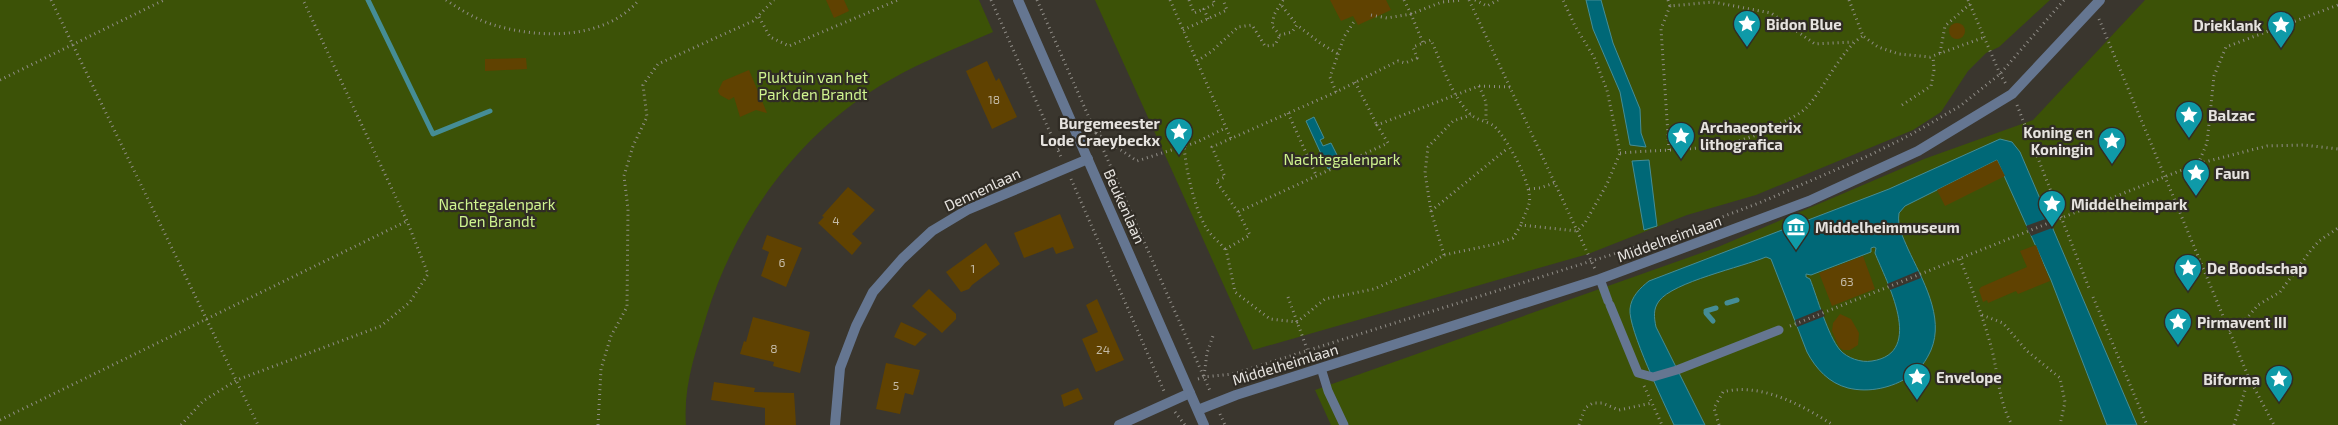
<svg xmlns="http://www.w3.org/2000/svg" width="2338" height="425" font-family="'Exo 2',sans-serif">
	<rect width="100%" height="100%" fill="#3a362e"/>
	<g fill="#3c5207">
		<path d="M0,0H979L993,32C959,47 923,61 890,80C801,130 737,218 707,314C696,351 683,386 686,425H0Z"/>
		<polygon points="1095,0 2050,0 1999,47 1986,53 1968,71 1941,112 1913,130 1756,195 1687,215 1588,254 1253,350"/>
		<polygon points="2145,0 2338,0 2338,425 1331,425 1315,390 1718,247 1924,159 2033,120"/>
	</g>
	<g fill="#006877" stroke="#458d96" fill-rule="evenodd">
		<polygon points="1586,0 1601,0 1613,43 1640,109 1641,133 1646,147 1630,145 1620,92 1593,29"/>
		<polygon points="1314,117 1324,138 1320,140 1323,146 1331,143 1341,163 1328,169 1306,121"/>
		<path d="M2000,139L2012,142L2020,152L2137,425H2107L2051,280L1997,160L1905,206L1899,213C1897,227 1903,237 1908,249C1922,279 1945,317 1931,350C1926,361 1920,370 1910,376C1892,388 1869,393 1848,388C1829,383 1816,369 1807,352L1771,259L1766,257C1742,267 1673,282 1659,301C1653,309 1654,317 1656,327L1705,425H1674C1664,403 1628,329 1630,309C1631,297 1640,288 1649,281L1889,189ZM1874,247L1876,248L1875,253C1886,281 1926,353 1872,361C1861,363 1847,358 1840,350C1828,336 1817,297 1810,279L1806,277V274L1811,275L1871,252V248Z"/>
		<polygon points="1649,160 1657,226 1644,230 1632,161"/>
	</g>
	<g fill="#3a362e">
		<polygon points="2048,218 2052,228 2031,236 2026,226"/>
		<polygon points="1918,271 1921,278 1890,290 1887,284"/>
		<polygon points="1822,309 1825,316 1797,327 1795,320"/>
	</g>
	<g fill="none" stroke-linecap="round" stroke-linejoin="round">
		<g stroke="#458d96" stroke-width="5">
			<polyline points="368,0 433,134 490,111"/>
			<polyline points="1727,303 1737,300"/>
			<polyline points="1706,311 1716,308"/>
			<polyline points="1706,313 1713,321"/>
		</g>
	</g>
	<g fill="#604201">
		<polygon points="826,0 844,0 849,11 834,18"/>
		<polygon points="1330,0 1386,0 1391,10 1358,25 1353,16 1341,21"/>
		<circle cx="1957" cy="31" r="8"/>
		<polygon points="526,58 527,69 485,71 485,59"/>
		<polygon points="987,61 996,81 999,78 1017,117 992,129 966,71"/>
		<polygon points="749,70 767,113 756,110 740,117 734,97 729,100 720,95 718,91 723,81"/>
		<polygon points="1997,160 2005,176 1945,206 1937,190"/>
		<polygon points="848,187 875,210 852,234 862,243 852,255 818,223 824,217 822,216"/>
		<polygon points="1060,214 1074,248 1056,254 1053,247 1024,258 1014,233"/>
		<polygon points="767,235 802,248 786,287 761,276 769,252 762,249"/>
		<polygon points="986,243 1000,264 972,285 969,289 961,292 946,272"/>
		<polygon points="2036,245 2050,281 2018,294 2016,291 1988,303 1987,300 1983,302 1979,290 1981,287 2027,267 2020,251"/>
		<polygon points="1863,256 1875,289 1832,306 1819,273"/>
		<polygon points="929,289 956,314 956,319 942,333 912,306"/>
		<polygon points="1097,299 1124,360 1096,372 1082,339 1098,332 1086,305"/>
		<polygon points="1840,314 1851,319 1859,333 1858,345 1850,350 1843,350 1839,347 1832,331 1833,323"/>
		<polygon points="753,317 810,332 800,373 773,366 774,362 740,354 744,341 746,342"/>
		<polygon points="901,322 927,334 915,346 894,337"/>
		<polygon points="886,363 920,370 913,395 905,393 900,414 876,409"/>
		<polygon points="714,382 755,388 754,392 794,393 796,425 765,425 765,408 711,400"/>
		<polygon points="1078,388 1083,399 1064,407 1061,395"/>
	</g>
	<g fill="none" stroke-linecap="round" stroke-linejoin="round">
		<g stroke="#918e88" stroke-width="3" stroke-dasharray="1 4" stroke-linecap="butt">
			<polyline points="51,0 258,425"/>
			<path d="M446,0C461,10 477,20 494,25C540,39 605,40 639,0"/>
			<polyline points="991,0 1061,157"/>
			<polyline points="1037,0 1211,393"/>
			<polyline points="1170,0 1231,139"/>
			<polyline points="1189,0 1194,13 1204,9"/>
			<polyline points="1283,0 1274,15 1272,26 1280,35 1292,32 1297,25 1320,43 1338,54"/>
			<polyline points="1404,0 1411,14 1442,2 1463,0"/>
			<polyline points="1469,0 1595,269"/>
			<polyline points="1475,0 1487,6 1498,0"/>
			<polyline points="1668,0 1670,6 1713,2 1771,13 1815,44 1853,42"/>
			<polyline points="1849,0 1863,36 1878,47 1899,54 1930,57 1985,37"/>
			<polyline points="1968,0 2000,74 2006,84"/>
			<polyline points="1282,6 1297,25"/>
			<polyline points="1371,15 1387,18 1411,14 1423,43"/>
			<polyline points="759,17 770,37 789,46 898,0"/>
			<polyline points="1208,19 1204,9 1215,4 1213,0"/>
			<polyline points="2099,19 2249,378 2274,425"/>
			<polyline points="1183,30 1227,10 1223,0"/>
			<polyline points="1940,53 1945,26 1970,4"/>
			<polyline points="1197,61 1212,51 1238,27 1252,25 1265,46 1275,45 1280,35"/>
			<polyline points="0,80 164,0"/>
			<polyline points="1355,82 1377,125"/>
			<polyline points="1479,86 1486,102 1486,120"/>
			<polyline points="1510,87 1479,86 1377,125 1388,143 1238,212 1250,235 1226,249 1235,292 1270,319 1297,322 1325,299 1374,289 1420,269 1444,255 1496,244 1513,238 1521,225 1577,231 1585,223 1607,184 1620,153 1607,90 1594,57 1575,26 1563,0"/>
			<polyline points="1336,92 1330,77 1344,37 1355,20"/>
			<polyline points="1902,105 1931,86 1934,70 1933,56"/>
			<polyline points="2017,105 2089,288"/>
			<polyline points="1288,113 1316,175"/>
			<polyline points="1095,133 1120,122"/>
			<polyline points="1096,133 1137,161 1184,146"/>
			<polyline points="1058,149 1068,144"/>
			<polyline points="1669,150 1661,29 1670,6"/>
			<path d="M1620,153C1679,148 1731,153 1783,122C1791,118 1800,114 1806,108C1825,88 1841,49 1863,36"/>
			<polyline points="2198,164 2207,143 2214,76 2226,47 2338,5"/>
			<polyline points="1071,179 1164,391"/>
			<polyline points="1529,189 1540,188 1554,183"/>
			<polyline points="1431,211 1508,148"/>
			<path d="M1238,212L1216,181L1225,177L1212,147L1336,92L1398,61L1405,63L1417,58L1413,47L1431,40C1442,64 1451,95 1470,114C1476,120 1487,121 1494,126C1507,138 1534,187 1529,204C1527,211 1523,217 1521,225"/>
			<path d="M1225,249C1220,243 1214,238 1209,232C1195,213 1186,170 1184,146C1199,143 1211,134 1226,128"/>
			<polyline points="1444,255 1431,211 1425,173 1428,147 1453,121 1471,115"/>
			<path d="M1960,259C1972,289 1984,319 1992,350C1999,378 1998,399 2012,425"/>
			<polyline points="1288,297 1311,360"/>
			<polyline points="2093,297 2147,425"/>
			<polyline points="1982,315 2003,323 2027,351 2060,378 2065,402 2060,425"/>
			<polyline points="1790,326 2197,164 2267,146 2304,145 2338,149"/>
			<polyline points="2229,331 2247,318 2258,305 2280,292 2311,250 2319,241 2338,228"/>
			<polyline points="1204,376 1207,353 1214,333"/>
			<polyline points="1198,379 1204,377 1233,374 1674,235 1759,203 1870,155 1912,134 1960,106 2000,74 2064,0"/>
			<polyline points="1644,386 1652,403"/>
			<polyline points="1175,412 1185,425"/>
			<polyline points="1220,414 1225,425"/>
			<polyline points="0,420 407,221"/>
			<polyline points="181,425 203,401 237,380 381,326 410,302 428,274 407,221 303,0"/>
			<polyline points="598,425 601,369 611,336 627,307 628,209 624,176 633,146 647,117 643,85 658,64 753,21 774,0"/>
			<polyline points="1579,425 1585,408 1593,403 1602,403 1619,410 1652,403 1662,425"/>
			<path d="M1719,425L1714,408L1723,392C1760,382 1802,405 1833,425"/>
			<polyline points="2234,425 2249,378"/>
		</g>
		<g stroke="#657691" stroke-width="9">
			<polyline points="1600,279 1608,301"/>
			<polyline points="1610,305 1638,373 1653,377 1677,370 1779,330"/>
			<polyline points="1321,368 1328,391 1344,425"/>
		</g>
		<g stroke="#657691" stroke-width="10">
			<polyline points="1198,410 1236,395 1600,279 1809,201 1918,151 2012,94 2100,0"/>
			<polyline points="835,425 840,368 856,326 873,292 902,259 932,231 967,210 1088,159"/>
			<polyline points="1119,425 1190,393"/>
		</g>
		<polyline stroke="#657691" stroke-width="10" points="1018,0 1204,425"/>
	</g>
	<defs>
		<symbol id="sight-pin" viewBox="-11 -11 22 30"><path d="M0 17L-7.5 6A9.5 9.5 0 1 1 7.5 6Z" fill="#0f9aa8" stroke="#302c25"/><path d="M0-6L1.8-2.2L6-1.7L2.9 1.2L3.7 5.4L0 3.3L-3.7 5.4L-2.9 1.2L-6-1.7L-1.8-2.2Z" fill="#fff"/></symbol>
		<symbol id="museum-pin" viewBox="-11 -11 22 30"><path d="M0 17L-7.5 6A9.5 9.5 0 1 1 7.5 6Z" fill="#0f9aa8" stroke="#302c25"/><path d="M0-6L6-3V-2H-6V-3ZM-5-1h2V3h-2ZM-1-1h2V3h-2ZM3-1h2V3H3ZM-6 4H6V6H-6Z" fill="#fff"/></symbol>
	</defs>
	<g fill-rule="evenodd">
		<use href="#sight-pin" x="1731" y="8" width="32" height="43"/>
		<use href="#sight-pin" x="2265" y="9" width="32" height="43"/>
		<use href="#sight-pin" x="2173" y="99" width="32" height="43"/>
		<use href="#sight-pin" x="1163" y="116" width="32" height="43"/>
		<use href="#sight-pin" x="1665" y="120" width="32" height="43"/>
		<use href="#sight-pin" x="2096" y="125" width="32" height="43"/>
		<use href="#sight-pin" x="2180" y="157" width="32" height="43"/>
		<use href="#sight-pin" x="2036" y="188" width="32" height="43"/>
		<use href="#museum-pin" x="1780" y="211" width="32" height="43"/>
		<use href="#sight-pin" x="2172" y="252" width="32" height="43"/>
		<use href="#sight-pin" x="2162" y="306" width="32" height="43"/>
		<use href="#sight-pin" x="1901" y="361" width="32" height="43"/>
		<use href="#sight-pin" x="2263" y="363" width="32" height="43"/>
	</g>
	<g text-anchor="middle" dominant-baseline="central" stroke-width="4.5" stroke-linejoin="round" paint-order="stroke">
		<g font-size="12" fill="#c4bba8">
			<text x="994" y="99">18</text>
			<text x="836" y="220">4</text>
			<text x="782" y="262">6</text>
			<text x="973" y="268">1</text>
			<text x="1847" y="281">63</text>
			<text x="774" y="348">8</text>
			<text x="1103" y="349">24</text>
			<text x="896" y="385">5</text>
		</g>
		<g font-size="15" font-weight="bold" fill="#e6e3df" stroke="#302c25" text-anchor="start">
			<text x="1766" y="24">Bidon Blue</text>
			<text x="2262" y="25" text-anchor="end">Drieklank</text>
			<text x="2208" y="115">Balzac</text>
			<text x="1160" y="123" text-anchor="end">Burgemeester<tspan x="1160" dy="17">Lode Craeybeckx</tspan></text>
			<text x="1700" y="127">Archaeopterix<tspan x="1700" dy="17">lithografica</tspan></text>
			<text x="2093" y="132" text-anchor="end">Koning en<tspan x="2093" dy="17">Koningin</tspan></text>
			<text x="2215" y="173">Faun</text>
			<text x="2071" y="204">Middelheimpark</text>
			<text x="1815" y="227">Middelheimmuseum</text>
			<text x="2207" y="268">De Boodschap</text>
			<text x="2197" y="322">Pirmavent III</text>
			<text x="1936" y="377">Envelope</text>
			<text x="2260" y="379" text-anchor="end">Biforma</text>
		</g>
		<g font-size="15" fill="#cff48f" stroke="#302c25">
			<text x="813" y="77">Pluktuin van het<tspan x="813" dy="17">Park den Brandt</tspan></text>
			<text x="1342" y="159">Nachtegalenpark</text>
			<text x="497" y="204">Nachtegalenpark<tspan x="497" dy="17">Den Brandt</tspan></text>
		</g>
		<g font-size="15" fill="#e6e3df" stroke="#302c25">
			<text transform="translate(982 189) rotate(-25)">Dennenlaan</text>
			<text transform="translate(1125 206) rotate(66)">Beukenlaan</text>
			<text transform="translate(1669 238) rotate(-20)">Middelheimlaan</text>
			<text transform="translate(1285 364) rotate(-17)">Middelheimlaan</text>
		</g>
	</g>
</svg>
